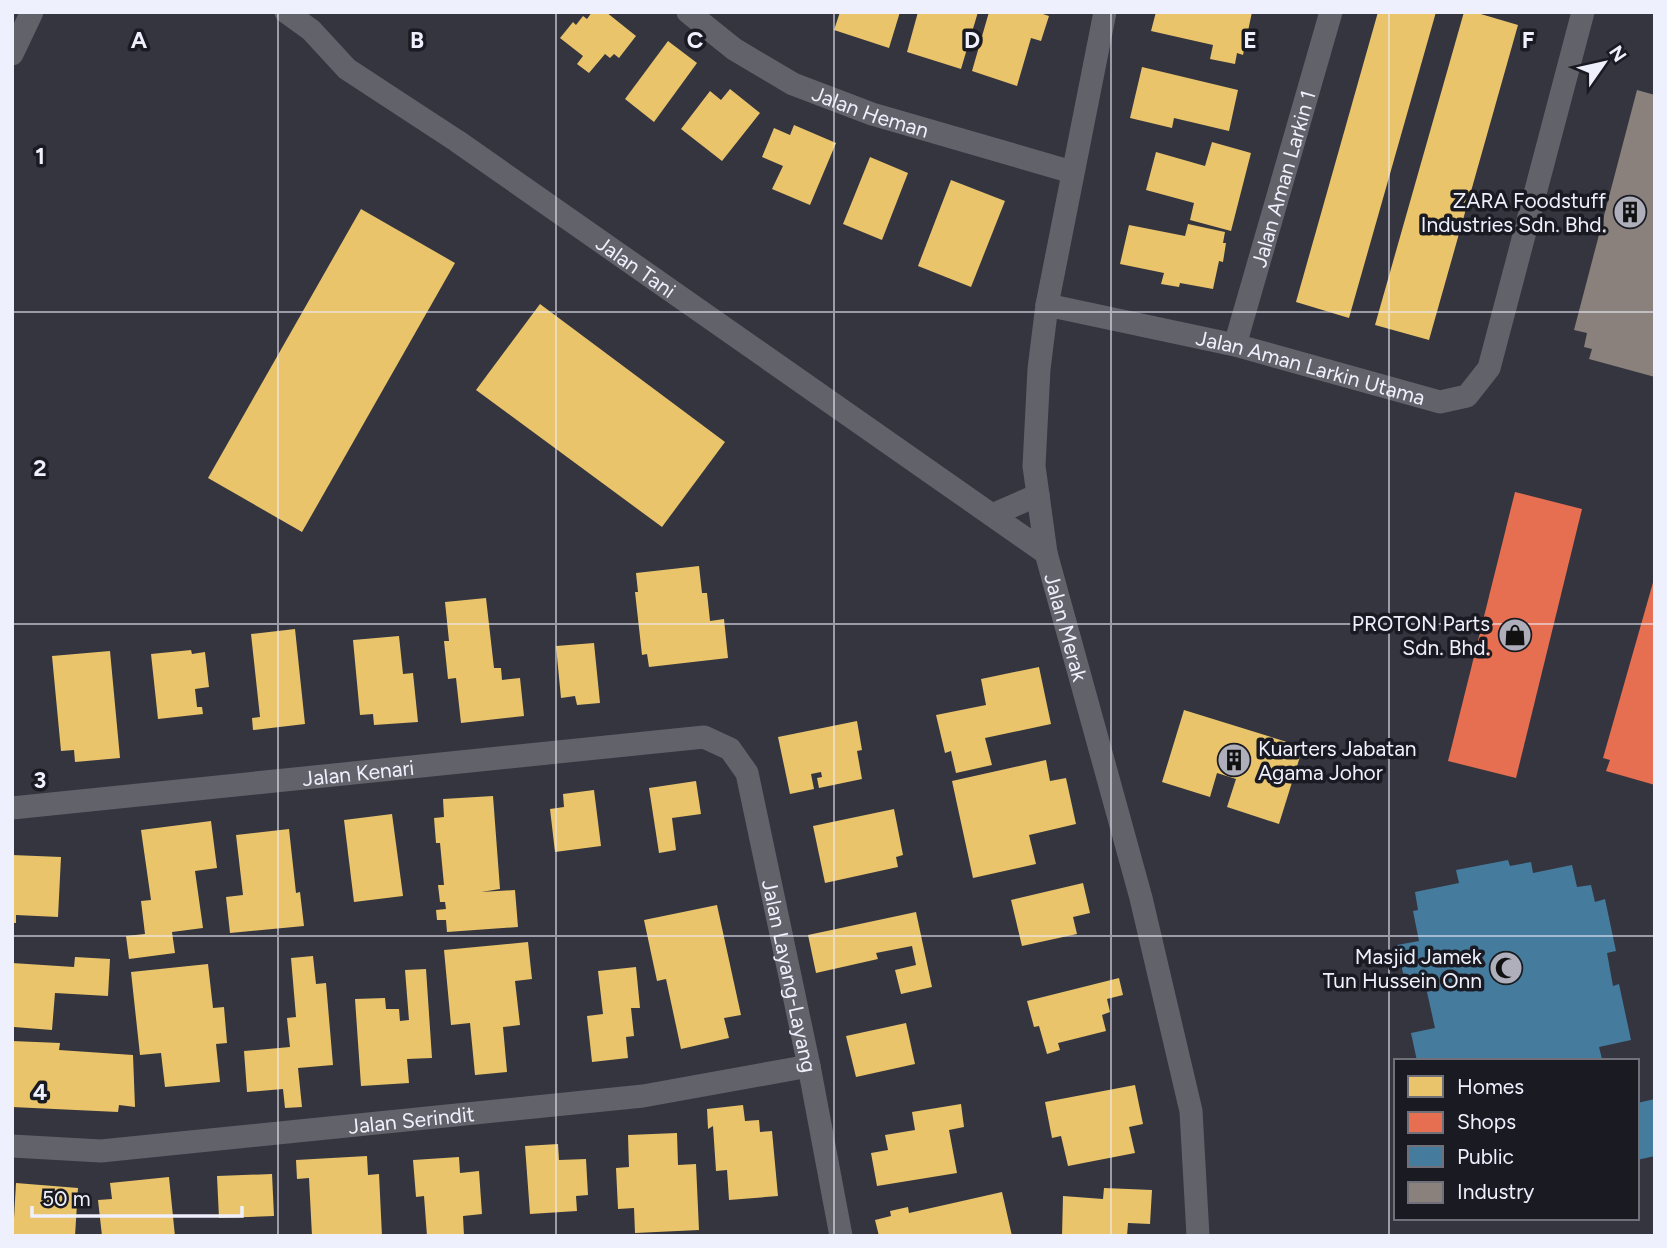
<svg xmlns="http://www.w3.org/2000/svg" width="1667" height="1248" font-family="Figtree,sans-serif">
	<rect width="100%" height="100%" fill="#353540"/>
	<g fill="#e9c46a">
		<polygon points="592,12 606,12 636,36 619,58 614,54 610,58 605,54 589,73 577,64 583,56 560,38 573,22 576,25 583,16 587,19"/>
		<polygon points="840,12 900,12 889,48 834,30"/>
		<polygon points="918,12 978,12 961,69 907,52"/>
		<polygon points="989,12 1037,12 1049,16 1041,41 1031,38 1017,86 972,71"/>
		<polygon points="1156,12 1252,12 1243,55 1237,53 1235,64 1210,59 1213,45 1151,31"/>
		<polygon points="1378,12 1436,12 1349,318 1296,302"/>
		<polygon points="1464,12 1474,12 1518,25 1429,340 1375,325"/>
		<polygon points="668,41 697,63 654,122 625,99"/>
		<polygon points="1142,67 1238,90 1229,131 1174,118 1172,128 1130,118"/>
		<polygon points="730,89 760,113 722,161 681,129 710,91 721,100"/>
		<polygon points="794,125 836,143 810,205 772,189 783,166 762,157 774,128 790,135"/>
		<polygon points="1212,142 1251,153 1231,231 1190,220 1194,203 1146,190 1156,152 1205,166"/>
		<polygon points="870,157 908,173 882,240 843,224"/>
		<polygon points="951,180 1005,201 971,287 918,266"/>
		<polygon points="361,209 455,263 302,532 208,478"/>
		<polygon points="1188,224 1225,232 1223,243 1226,243 1223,262 1219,261 1213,289 1180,283 1179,287 1161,284 1164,273 1120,264 1129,225 1185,236"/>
		<polygon points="540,304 725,442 662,527 476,390"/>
		<polygon points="699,566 702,593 707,593 710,621 724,619 728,658 649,667 647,654 642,655 635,592 638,592 636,573"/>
		<polygon points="486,598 494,668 501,668 502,680 520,678 524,716 461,723 456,678 448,679 444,641 449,641 445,602"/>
		<polygon points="295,629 305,724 253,730 252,718 260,717 251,634"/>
		<polygon points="399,636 403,674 413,673 418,722 374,725 373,714 360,715 353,640"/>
		<polygon points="594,643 600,703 577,705 575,696 561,698 556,646"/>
		<polygon points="191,650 192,654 205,652 209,687 195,689 197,707 202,707 203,714 158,719 151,654"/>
		<polygon points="110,651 120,758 75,762 74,750 61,751 52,656"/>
		<polygon points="1039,667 1051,724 985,738 992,765 956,773 951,751 945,753 936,715 986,705 981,679"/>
		<polygon points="1184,710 1303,747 1279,824 1227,807 1236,779 1217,773 1210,797 1162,782"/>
		<polygon points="857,721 862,750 857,751 862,779 819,788 817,778 822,777 821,772 811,774 814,789 790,794 778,737"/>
		<polygon points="1046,760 1050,781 1066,778 1076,824 1029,835 1036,864 973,878 952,781"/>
		<polygon points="696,781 701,814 672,818 676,850 659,853 649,788"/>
		<polygon points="594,790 601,846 555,852 550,809 564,807 563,794"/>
		<polygon points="493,796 500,889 481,892 515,890 518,927 447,932 446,920 437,920 436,910 446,909 445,902 440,902 438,885 444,885 440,843 436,843 434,818 444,817 443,799"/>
		<polygon points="894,809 903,855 896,857 898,867 825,883 813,826"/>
		<polygon points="392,814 403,896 354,902 344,820"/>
		<polygon points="211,821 217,868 195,871 203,928 172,932 175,953 129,959 126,936 145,934 141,901 151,900 141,830"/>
		<polygon points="289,829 296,893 300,892 304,926 230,933 226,897 243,895 236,835"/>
		<polygon points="12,855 61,857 58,917 16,915 16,923 12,923"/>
		<polygon points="1083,883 1090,913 1073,917 1077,934 1022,946 1011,900"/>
		<polygon points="717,905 741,1015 724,1018 729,1038 681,1049 666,979 657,981 644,920"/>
		<polygon points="916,912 932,987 901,994 895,970 916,965 912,946 876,953 878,959 816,973 808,935"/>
		<polygon points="528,942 532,979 515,981 520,1025 503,1027 507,1072 475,1075 470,1023 451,1025 444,950"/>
		<polygon points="313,956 316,984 326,983 333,1065 298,1068 302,1107 285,1108 283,1089 247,1092 244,1051 290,1047 287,1018 296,1017 291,958"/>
		<polygon points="75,957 110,959 108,996 55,993 52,1030 14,1027 12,963 74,967"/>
		<polygon points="208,964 213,1008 224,1007 227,1043 216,1044 220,1082 165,1087 161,1053 140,1055 131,972"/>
		<polygon points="636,967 640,1008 631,1008 634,1036 626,1037 628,1058 592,1062 587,1016 603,1014 598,971"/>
		<polygon points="426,969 432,1058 407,1059 409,1083 361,1086 355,999 385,998 386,1009 399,1009 400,1021 409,1020 405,970"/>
		<polygon points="1119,978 1123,995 1107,999 1110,1012 1102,1015 1106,1031 1058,1043 1060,1050 1047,1054 1039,1026 1034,1027 1027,1001"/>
		<polygon points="906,1023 915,1064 856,1077 846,1036"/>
		<polygon points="12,1041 60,1043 59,1050 133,1055 135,1107 119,1105 118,1112 12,1107"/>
		<polygon points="1135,1085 1143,1124 1129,1127 1135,1153 1068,1166 1061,1136 1052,1138 1045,1102"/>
		<polygon points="961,1104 964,1127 949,1130 957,1173 877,1186 871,1153 888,1150 885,1135 915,1130 912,1112"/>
		<polygon points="743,1105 745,1121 759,1120 760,1132 772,1131 778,1196 729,1200 727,1170 716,1171 713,1126 708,1129 707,1109"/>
		<polygon points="677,1133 678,1165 696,1164 699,1230 635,1233 634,1208 618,1209 616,1168 629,1167 628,1135"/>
		<polygon points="558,1144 559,1160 586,1159 588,1195 576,1196 577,1211 530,1214 525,1146"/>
		<polygon points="367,1156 368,1175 379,1174 382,1236 312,1236 309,1178 297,1179 296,1160"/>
		<polygon points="459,1157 460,1173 479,1171 482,1214 463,1216 464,1236 427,1236 424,1196 416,1197 413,1160"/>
		<polygon points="272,1174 274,1216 219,1218 217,1176"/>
		<polygon points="169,1177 175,1236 102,1236 98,1200 112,1199 110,1183"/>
		<polygon points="16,1183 78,1188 75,1236 13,1236"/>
		<polygon points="1104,1188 1152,1190 1150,1224 1128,1223 1127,1236 1062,1236 1063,1196 1103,1199"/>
		<polygon points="1002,1192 1012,1236 879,1236 875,1220 891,1216 890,1211 908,1207 909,1213"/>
	</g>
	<g fill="#e76f51">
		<polygon points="1515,492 1582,509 1516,778 1448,761"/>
		<polygon points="1654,579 1655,579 1655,785 1606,771 1610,760 1603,758"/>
	</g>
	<g fill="#457b9d">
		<polygon points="1508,860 1510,866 1531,862 1533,873 1572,865 1577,887 1591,885 1595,902 1605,899 1616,951 1607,953 1613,986 1619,984 1631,1040 1599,1047 1602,1059 1594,1061 1417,1061 1411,1033 1435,1028 1425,983 1406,987 1397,945 1419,941 1413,911 1418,910 1415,892 1459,883 1456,870"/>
		<polygon points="1655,1099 1655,1156 1637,1160 1637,1103"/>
	</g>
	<polygon fill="#8a817c" points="1637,90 1655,95 1655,377 1589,359 1592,349 1584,347 1587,333 1574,330"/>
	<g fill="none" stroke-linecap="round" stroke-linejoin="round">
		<g stroke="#62626a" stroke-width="23">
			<path id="s1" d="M286,12L311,30L347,69L457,141L1046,553"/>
			<path id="s2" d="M688,12L734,49L793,84L872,114L1072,172"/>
			<path id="s3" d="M1105,12L1047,305L1039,369L1034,466L1046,553L1141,898L1191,1111L1198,1236"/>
			<polyline points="12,54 32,12"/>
			<path id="s4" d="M1047,305L1235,345L1440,402L1467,396L1489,368L1583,12"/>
			<path id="s5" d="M1235,345L1331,12"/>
			<polyline points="992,515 1038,495"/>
			<path id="s6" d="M12,808L704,737L730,749L747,773L809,1066L841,1236"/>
			<path id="s7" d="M12,1146L101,1151L643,1096L809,1066"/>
		</g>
	</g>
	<path fill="none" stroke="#eff0fd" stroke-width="2" stroke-opacity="0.55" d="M278,12V1236M556,12V1236M834,12V1236M1111,12V1236M1389,12V1236M12,312H1655M12,624H1655M12,936H1655"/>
	<defs>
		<symbol id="building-disc" viewBox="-11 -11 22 22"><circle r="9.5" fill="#aeafbb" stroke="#1a1a23"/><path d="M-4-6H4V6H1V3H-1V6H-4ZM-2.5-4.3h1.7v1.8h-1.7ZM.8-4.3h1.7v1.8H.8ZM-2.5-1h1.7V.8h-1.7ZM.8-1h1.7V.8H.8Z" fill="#111"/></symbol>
		<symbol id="shop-disc" viewBox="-11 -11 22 22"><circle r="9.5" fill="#aeafbb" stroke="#1a1a23"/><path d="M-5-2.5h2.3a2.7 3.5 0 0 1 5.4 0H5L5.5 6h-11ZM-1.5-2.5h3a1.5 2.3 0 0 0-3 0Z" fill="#111"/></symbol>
		<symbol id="mosque-disc" viewBox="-11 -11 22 22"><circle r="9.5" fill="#aeafbb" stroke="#1a1a23"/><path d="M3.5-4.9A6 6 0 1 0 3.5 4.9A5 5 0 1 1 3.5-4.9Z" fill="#111"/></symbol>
	</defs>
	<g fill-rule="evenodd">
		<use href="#building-disc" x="1611" y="193" width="38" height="38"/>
		<use href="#shop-disc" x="1496" y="616" width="38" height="38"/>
		<use href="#building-disc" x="1215" y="741" width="38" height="38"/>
		<use href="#mosque-disc" x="1487" y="949" width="38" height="38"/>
	</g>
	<g text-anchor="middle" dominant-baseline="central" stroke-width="7" stroke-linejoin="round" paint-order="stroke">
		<g font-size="21" fill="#eff0fd" stroke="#1a1a23">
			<text stroke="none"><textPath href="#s2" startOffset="210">Jalan Heman</textPath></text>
			<text stroke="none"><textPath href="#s5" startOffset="173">Jalan Aman Larkin 1</textPath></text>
			<text stroke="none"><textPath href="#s1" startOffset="434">Jalan Tani</textPath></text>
			<text stroke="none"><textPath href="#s4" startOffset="271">Jalan Aman Larkin Utama</textPath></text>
			<text stroke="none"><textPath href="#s3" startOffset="625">Jalan Merak</textPath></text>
			<text stroke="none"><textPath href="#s6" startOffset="348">Jalan Kenari</textPath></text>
			<text stroke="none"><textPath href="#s6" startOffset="961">Jalan Layang-Layang</textPath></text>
			<text stroke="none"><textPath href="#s7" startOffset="401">Jalan Serindit</textPath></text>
		</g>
		<g font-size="21" fill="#eff0fd" stroke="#1a1a23" text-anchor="end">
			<text x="1606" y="200">ZARA Foodstuff<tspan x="1606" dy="24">Industries Sdn. Bhd.</tspan></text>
			<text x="1490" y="623">PROTON Parts<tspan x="1490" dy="24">Sdn. Bhd.</tspan></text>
			<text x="1258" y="748" text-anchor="start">Kuarters Jabatan<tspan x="1258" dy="24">Agama Johor</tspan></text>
			<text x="1482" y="956">Masjid Jamek<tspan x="1482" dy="24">Tun Hussein Onn</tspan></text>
		</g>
	</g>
	<g font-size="23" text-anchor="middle" font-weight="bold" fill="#eff0fd" stroke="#1a1a23" stroke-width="7" stroke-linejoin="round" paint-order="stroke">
		<text x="139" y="48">A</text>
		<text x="417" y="48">B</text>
		<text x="695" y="48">C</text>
		<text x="972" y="48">D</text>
		<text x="1250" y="48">E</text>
		<text x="1528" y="48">F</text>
		<text x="40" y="164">1</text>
		<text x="40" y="476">2</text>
		<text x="40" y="788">3</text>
		<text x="40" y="1100">4</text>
	</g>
	<rect width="1667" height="1248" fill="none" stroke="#eff0fd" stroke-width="28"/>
	<rect x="1394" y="1059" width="245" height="161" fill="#1a1a23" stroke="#6f707a" stroke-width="2"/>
	<rect x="1408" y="1076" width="35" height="21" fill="#e9c46a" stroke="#6f707a" stroke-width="2"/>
	<text x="1457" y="1094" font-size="21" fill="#eff0fd">Homes</text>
	<rect x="1408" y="1112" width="35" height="21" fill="#e76f51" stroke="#6f707a" stroke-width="2"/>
	<text x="1457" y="1129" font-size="21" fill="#eff0fd">Shops</text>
	<rect x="1408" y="1146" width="35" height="21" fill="#457b9d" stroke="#6f707a" stroke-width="2"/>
	<text x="1457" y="1164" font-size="21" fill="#eff0fd">Public</text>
	<rect x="1408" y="1182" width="35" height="21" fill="#8a817c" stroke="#6f707a" stroke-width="2"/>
	<text x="1457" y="1199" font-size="21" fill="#eff0fd">Industry</text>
	<g transform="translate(1604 63) rotate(56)" stroke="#1a1a23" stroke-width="5" paint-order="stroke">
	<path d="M0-5L12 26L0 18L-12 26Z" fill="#eff0fd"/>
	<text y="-10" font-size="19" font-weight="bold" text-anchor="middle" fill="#eff0fd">N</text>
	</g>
	<path d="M32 1206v10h210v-10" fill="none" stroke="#eff0fd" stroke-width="3.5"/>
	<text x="42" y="1206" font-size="21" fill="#eff0fd" stroke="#1a1a23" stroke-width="5" paint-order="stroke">50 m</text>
</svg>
